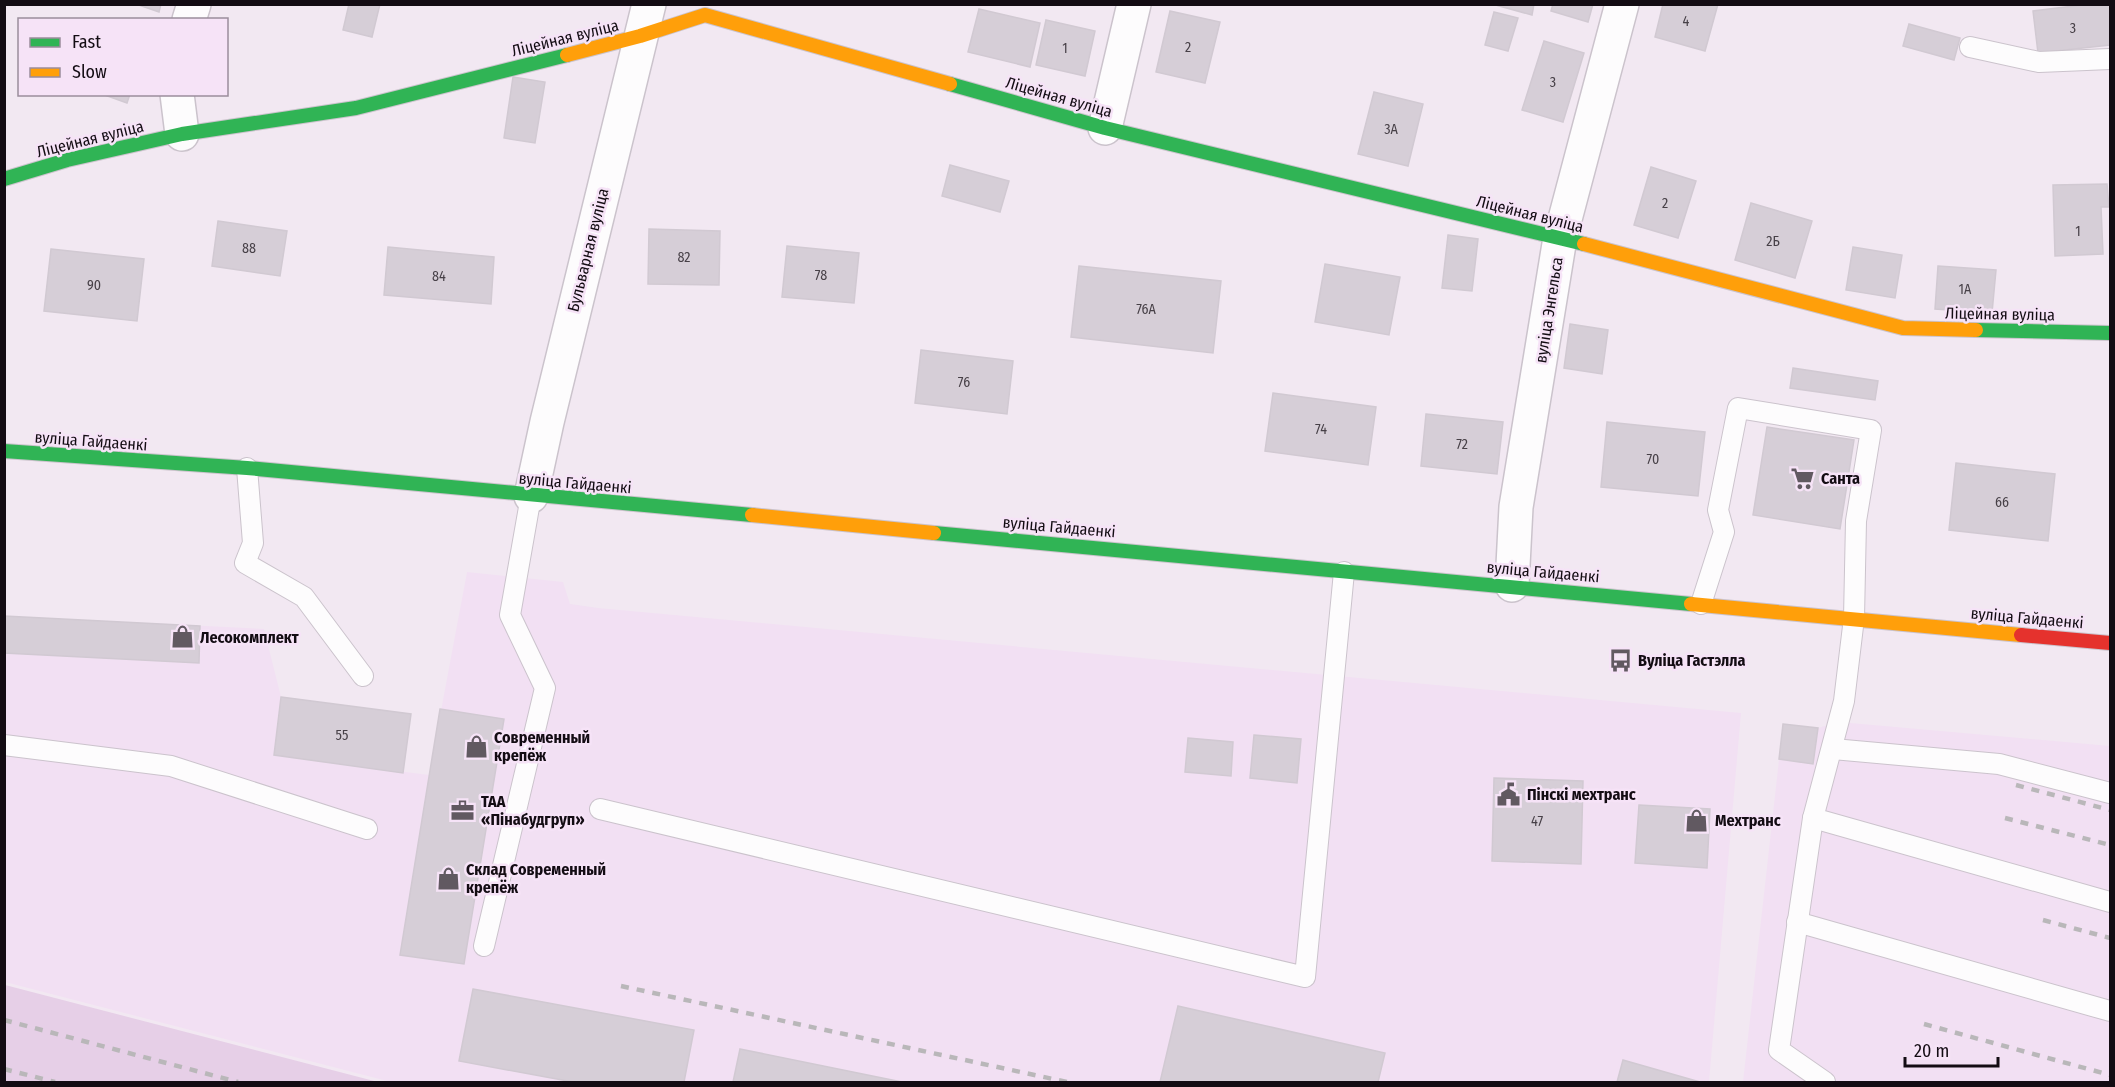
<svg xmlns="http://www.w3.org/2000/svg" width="2115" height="1087" font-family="'Fira Sans Condensed',sans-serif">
	<rect width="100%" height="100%" fill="#f2e8f2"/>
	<g fill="#f2e0f3">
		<polygon points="467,572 563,582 570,604 598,608 1741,713 1709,1082 391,1082 5,982 4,616 264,629 281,697 274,755 429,775"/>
		<polygon points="1839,722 2110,746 2110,1082 1743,1082 1783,724 1818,728"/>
	</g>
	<polygon fill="#e6cfe7" points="5,985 378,1082 5,1082"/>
	<g fill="#d6ced7" stroke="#d1c9d2" stroke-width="1.5">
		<polygon points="136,4 161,4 159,12"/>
		<polygon points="349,4 380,4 372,37 343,30"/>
		<polygon points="1492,4 1534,4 1532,15"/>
		<polygon points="1553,4 1593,4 1588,22 1551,11"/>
		<polygon points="1663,4 1718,4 1705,51 1655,37"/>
		<polygon points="2090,4 2110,4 2110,45 2038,53 2033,11"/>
		<polygon points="979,9 1040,23 1030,67 968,52"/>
		<polygon points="1170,11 1220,22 1205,83 1156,72"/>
		<polygon points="1494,12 1518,18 1508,51 1485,45"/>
		<polygon points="1046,20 1095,31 1085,76 1036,65"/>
		<polygon points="1909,24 1960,38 1954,60 1903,46"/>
		<polygon points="1544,41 1584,53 1563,122 1522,110"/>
		<polygon points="513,77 545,82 535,143 504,138"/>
		<polygon points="1374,92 1423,104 1408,166 1358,154"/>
		<polygon points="102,94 130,94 127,103"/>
		<polygon points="950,165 1009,181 1000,212 942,196"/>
		<polygon points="1651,167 1696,181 1678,238 1634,225"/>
		<polygon points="2107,184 2109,207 2101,207 2103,254 2055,256 2053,185"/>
		<polygon points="1751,203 1812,221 1795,278 1735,260"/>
		<polygon points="218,221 287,231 280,276 212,266"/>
		<polygon points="649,229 720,231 719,285 648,284"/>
		<polygon points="1448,235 1478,239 1472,291 1442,288"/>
		<polygon points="787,246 859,253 854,303 782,297"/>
		<polygon points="388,247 494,257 491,304 384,295"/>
		<polygon points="1853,247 1902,255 1895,298 1846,290"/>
		<polygon points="51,249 144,259 137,321 44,311"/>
		<polygon points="1325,264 1400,277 1389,335 1315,322"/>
		<polygon points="1079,266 1221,281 1213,353 1071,337"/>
		<polygon points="1938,266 1996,270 1992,313 1935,309"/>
		<polygon points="1570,324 1608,330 1602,374 1564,368"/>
		<polygon points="921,350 1013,361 1007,414 915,403"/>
		<polygon points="1793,368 1878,381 1875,400 1790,388"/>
		<polygon points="1273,393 1376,407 1368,465 1265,451"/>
		<polygon points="1426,414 1503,422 1497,474 1421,466"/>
		<polygon points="1607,422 1705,432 1698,496 1601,487"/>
		<polygon points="1767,427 1854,440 1840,529 1753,515"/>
		<polygon points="1956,463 2055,474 2048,541 1949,530"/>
		<polygon points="4,616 200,626 199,663 4,653"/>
		<polygon points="281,697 411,714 403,773 274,755"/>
		<polygon points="440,709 504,719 464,964 400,955"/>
		<polygon points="1783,724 1818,728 1813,764 1779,759"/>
		<polygon points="1254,735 1301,739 1297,783 1250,778"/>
		<polygon points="1188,738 1233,742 1231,776 1185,772"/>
		<polygon points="1494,778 1583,781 1581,864 1492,861"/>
		<polygon points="1639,805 1710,809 1707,868 1635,863"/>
		<polygon points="473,989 694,1030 684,1082 573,1082 459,1061"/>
		<polygon points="1178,1006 1385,1053 1378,1082 1160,1082"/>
		<polygon points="740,1049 902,1082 733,1082"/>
		<polygon points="1623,1060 1700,1082 1617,1082"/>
	</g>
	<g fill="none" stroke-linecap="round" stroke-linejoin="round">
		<defs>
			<g id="lane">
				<polyline points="1970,47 2039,62 2110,59"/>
				<polyline points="247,468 253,543 245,563 304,597 363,676"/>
				<polyline points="1701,604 1724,532 1718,510 1738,408 1871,430 1856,521 1854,618 1844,701 1813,818 1779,1050 1825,1082"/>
				<polyline points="4,745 171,766 367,829"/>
				<polyline points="1833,749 1999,764 2110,793"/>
				<polyline points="600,809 1305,977 1344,572"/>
				<polyline points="1813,818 2110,902"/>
				<polyline points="1797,922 2110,1011"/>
				<polyline points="484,946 545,688 510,615 531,496"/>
			</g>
			<g id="street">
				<polyline points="189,20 194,4"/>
				<polyline points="177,94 182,134"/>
				<polyline points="1105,128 1134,4"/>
				<polyline points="531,496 547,422 649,4"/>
				<polyline points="1512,585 1516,507 1560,238 1622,4"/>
			</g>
			<g id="fast">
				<polyline points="950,84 1105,128 1584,244"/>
				<polyline points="4,179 67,160 182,134 356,108 567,55"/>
				<polyline points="1976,330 2110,333"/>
				<polyline points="4,451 247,468 752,515"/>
				<polyline points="934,533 1691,604"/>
			</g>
			<g id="slow">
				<polyline points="567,55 640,36 705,15 950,84"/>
				<polyline points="1584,244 1903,328 1976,330"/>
				<polyline points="752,515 934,533"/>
				<polyline points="1691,604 2021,635"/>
			</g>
			<polyline id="jam" points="2021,635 2110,643"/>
		</defs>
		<use href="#lane" stroke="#cbc3cc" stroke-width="22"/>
		<use href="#street" stroke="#cbc3cc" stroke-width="36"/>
		<use href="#fast" stroke="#cbc3cc" stroke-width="16"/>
		<use href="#slow" stroke="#cbc3cc" stroke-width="16"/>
		<use href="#jam" stroke="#cbc3cc" stroke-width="16"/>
		<use href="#lane" stroke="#fdfcfd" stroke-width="20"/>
		<use href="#street" stroke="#fdfcfd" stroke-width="33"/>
		<use href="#fast" stroke="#30b455" stroke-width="14"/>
		<use href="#slow" stroke="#ff9f0a" stroke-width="14"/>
		<use href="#jam" stroke="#e5322d" stroke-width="14"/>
		<g stroke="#b9b7b9" stroke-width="4.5" stroke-dasharray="8 8" stroke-linecap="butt">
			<polyline points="2016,785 2110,810"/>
			<polyline points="2005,818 2110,845"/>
			<polyline points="2043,920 2110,938"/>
			<polyline points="621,986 1067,1082"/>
			<polyline points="4,1020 238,1082"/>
			<polyline points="1924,1024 2110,1075"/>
			<polyline points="4,1069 55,1082"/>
		</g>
	</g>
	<defs>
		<symbol id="supermarket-bare" viewBox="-9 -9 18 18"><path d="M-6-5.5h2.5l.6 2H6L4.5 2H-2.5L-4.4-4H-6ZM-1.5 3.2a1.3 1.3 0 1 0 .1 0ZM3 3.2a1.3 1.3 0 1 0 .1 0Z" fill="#615961" stroke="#f6e3f7" stroke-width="2.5" paint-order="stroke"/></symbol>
		<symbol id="shop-bare" viewBox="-9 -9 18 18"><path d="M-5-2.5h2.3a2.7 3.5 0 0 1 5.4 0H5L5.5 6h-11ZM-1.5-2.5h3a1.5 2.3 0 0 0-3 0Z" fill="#615961" stroke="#f6e3f7" stroke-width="2.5" paint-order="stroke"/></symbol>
		<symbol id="bus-bare" viewBox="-9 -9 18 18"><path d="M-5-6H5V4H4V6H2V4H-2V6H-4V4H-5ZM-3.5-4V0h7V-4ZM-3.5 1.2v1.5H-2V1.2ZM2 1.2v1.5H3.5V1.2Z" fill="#615961" stroke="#f6e3f7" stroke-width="2.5" paint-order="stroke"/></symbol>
		<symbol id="civic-bare" viewBox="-9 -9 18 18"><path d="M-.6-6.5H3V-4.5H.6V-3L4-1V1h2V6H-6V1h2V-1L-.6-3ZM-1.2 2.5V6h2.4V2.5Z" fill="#615961" stroke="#f6e3f7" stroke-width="2.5" paint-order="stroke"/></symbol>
		<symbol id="office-bare" viewBox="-9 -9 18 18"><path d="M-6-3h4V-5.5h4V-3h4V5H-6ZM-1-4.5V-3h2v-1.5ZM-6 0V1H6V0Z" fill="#615961" stroke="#f6e3f7" stroke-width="2.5" paint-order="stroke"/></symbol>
	</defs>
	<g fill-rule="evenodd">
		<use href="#supermarket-bare" x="1786" y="462" width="33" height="33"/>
		<use href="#shop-bare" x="166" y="620" width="33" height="33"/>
		<use href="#bus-bare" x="1604" y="644" width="33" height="33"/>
		<use href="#shop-bare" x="460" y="730" width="33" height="33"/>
		<use href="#civic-bare" x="1492" y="778" width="33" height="33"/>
		<use href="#office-bare" x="446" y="794" width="33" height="33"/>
		<use href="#shop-bare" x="1680" y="804" width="33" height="33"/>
		<use href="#shop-bare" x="432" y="862" width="33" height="33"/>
	</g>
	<g text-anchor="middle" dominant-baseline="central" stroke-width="5" stroke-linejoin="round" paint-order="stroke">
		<g font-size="14" fill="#474047">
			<text x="1686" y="21">4</text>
			<text x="2073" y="28">3</text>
			<text x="1188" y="47">2</text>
			<text x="1065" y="48">1</text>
			<text x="1553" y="82">3</text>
			<text x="1391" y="129">3А</text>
			<text x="1665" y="203">2</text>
			<text x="2078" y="231">1</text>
			<text x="1773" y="241">2Б</text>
			<text x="249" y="248">88</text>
			<text x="684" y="257">82</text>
			<text x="821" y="275">78</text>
			<text x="439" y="276">84</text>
			<text x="94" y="285">90</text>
			<text x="1965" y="289">1А</text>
			<text x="1146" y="309">76А</text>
			<text x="964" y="382">76</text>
			<text x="1321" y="429">74</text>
			<text x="1462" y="444">72</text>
			<text x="1653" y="459">70</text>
			<text x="2002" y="502">66</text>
			<text x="342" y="735">55</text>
			<text x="1537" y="821">47</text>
		</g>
		<g font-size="16" fill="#130c13" stroke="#f6e3f7">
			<text transform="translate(565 38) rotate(-14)">Ліцейная вуліца</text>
			<text transform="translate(1059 97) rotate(16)">Ліцейная вуліца</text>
			<text transform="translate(90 139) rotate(-14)">Ліцейная вуліца</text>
			<text transform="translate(1530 214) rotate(14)">Ліцейная вуліца</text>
			<text transform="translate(588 250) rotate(-76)">Бульварная вуліца</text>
			<text transform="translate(1549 310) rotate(-81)">вуліца Энгельса</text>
			<text transform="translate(2000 314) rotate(1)">Ліцейная вуліца</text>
			<text transform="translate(91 441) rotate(4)">вуліца Гайдаенкі</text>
			<text transform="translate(575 483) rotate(5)">вуліца Гайдаенкі</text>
			<text transform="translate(1059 527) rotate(5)">вуліца Гайдаенкі</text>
			<text transform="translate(1543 572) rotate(5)">вуліца Гайдаенкі</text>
			<text transform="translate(2027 618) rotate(5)">вуліца Гайдаенкі</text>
		</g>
		<g font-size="16" font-weight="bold" fill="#130c13" stroke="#f6e3f7" text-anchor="start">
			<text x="1821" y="478">Санта</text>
			<text x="200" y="637">Лесокомплект</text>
			<text x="1638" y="660">Вуліца Гастэлла</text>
			<text x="494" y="737">Современный<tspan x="494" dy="18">крепёж</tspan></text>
			<text x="1527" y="794">Пінскі мехтранс</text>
			<text x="481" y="801">ТАА<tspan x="481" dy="18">«Пінабудгруп»</tspan></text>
			<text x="1715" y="820">Мехтранс</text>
			<text x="466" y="869">Склад Современный<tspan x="466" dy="18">крепёж</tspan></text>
		</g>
	</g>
	<rect width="2115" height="1087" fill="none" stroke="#130c13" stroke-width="12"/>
	<rect x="18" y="18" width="210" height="78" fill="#f6e3f7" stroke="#9b8d9c" stroke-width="1.5"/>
	<rect x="30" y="38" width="30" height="9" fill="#30b455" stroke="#9b8d9c" stroke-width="1.5"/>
	<text x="72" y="48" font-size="18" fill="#130c13">Fast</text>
	<rect x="30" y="68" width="30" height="9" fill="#ff9f0a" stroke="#9b8d9c" stroke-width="1.5"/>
	<text x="72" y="78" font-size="18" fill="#130c13">Slow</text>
	<path d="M1905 1057v9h93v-9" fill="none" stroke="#130c13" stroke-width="3"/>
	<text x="1914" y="1057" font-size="18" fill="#130c13" stroke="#f6e3f7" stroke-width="4.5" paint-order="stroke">20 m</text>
</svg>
